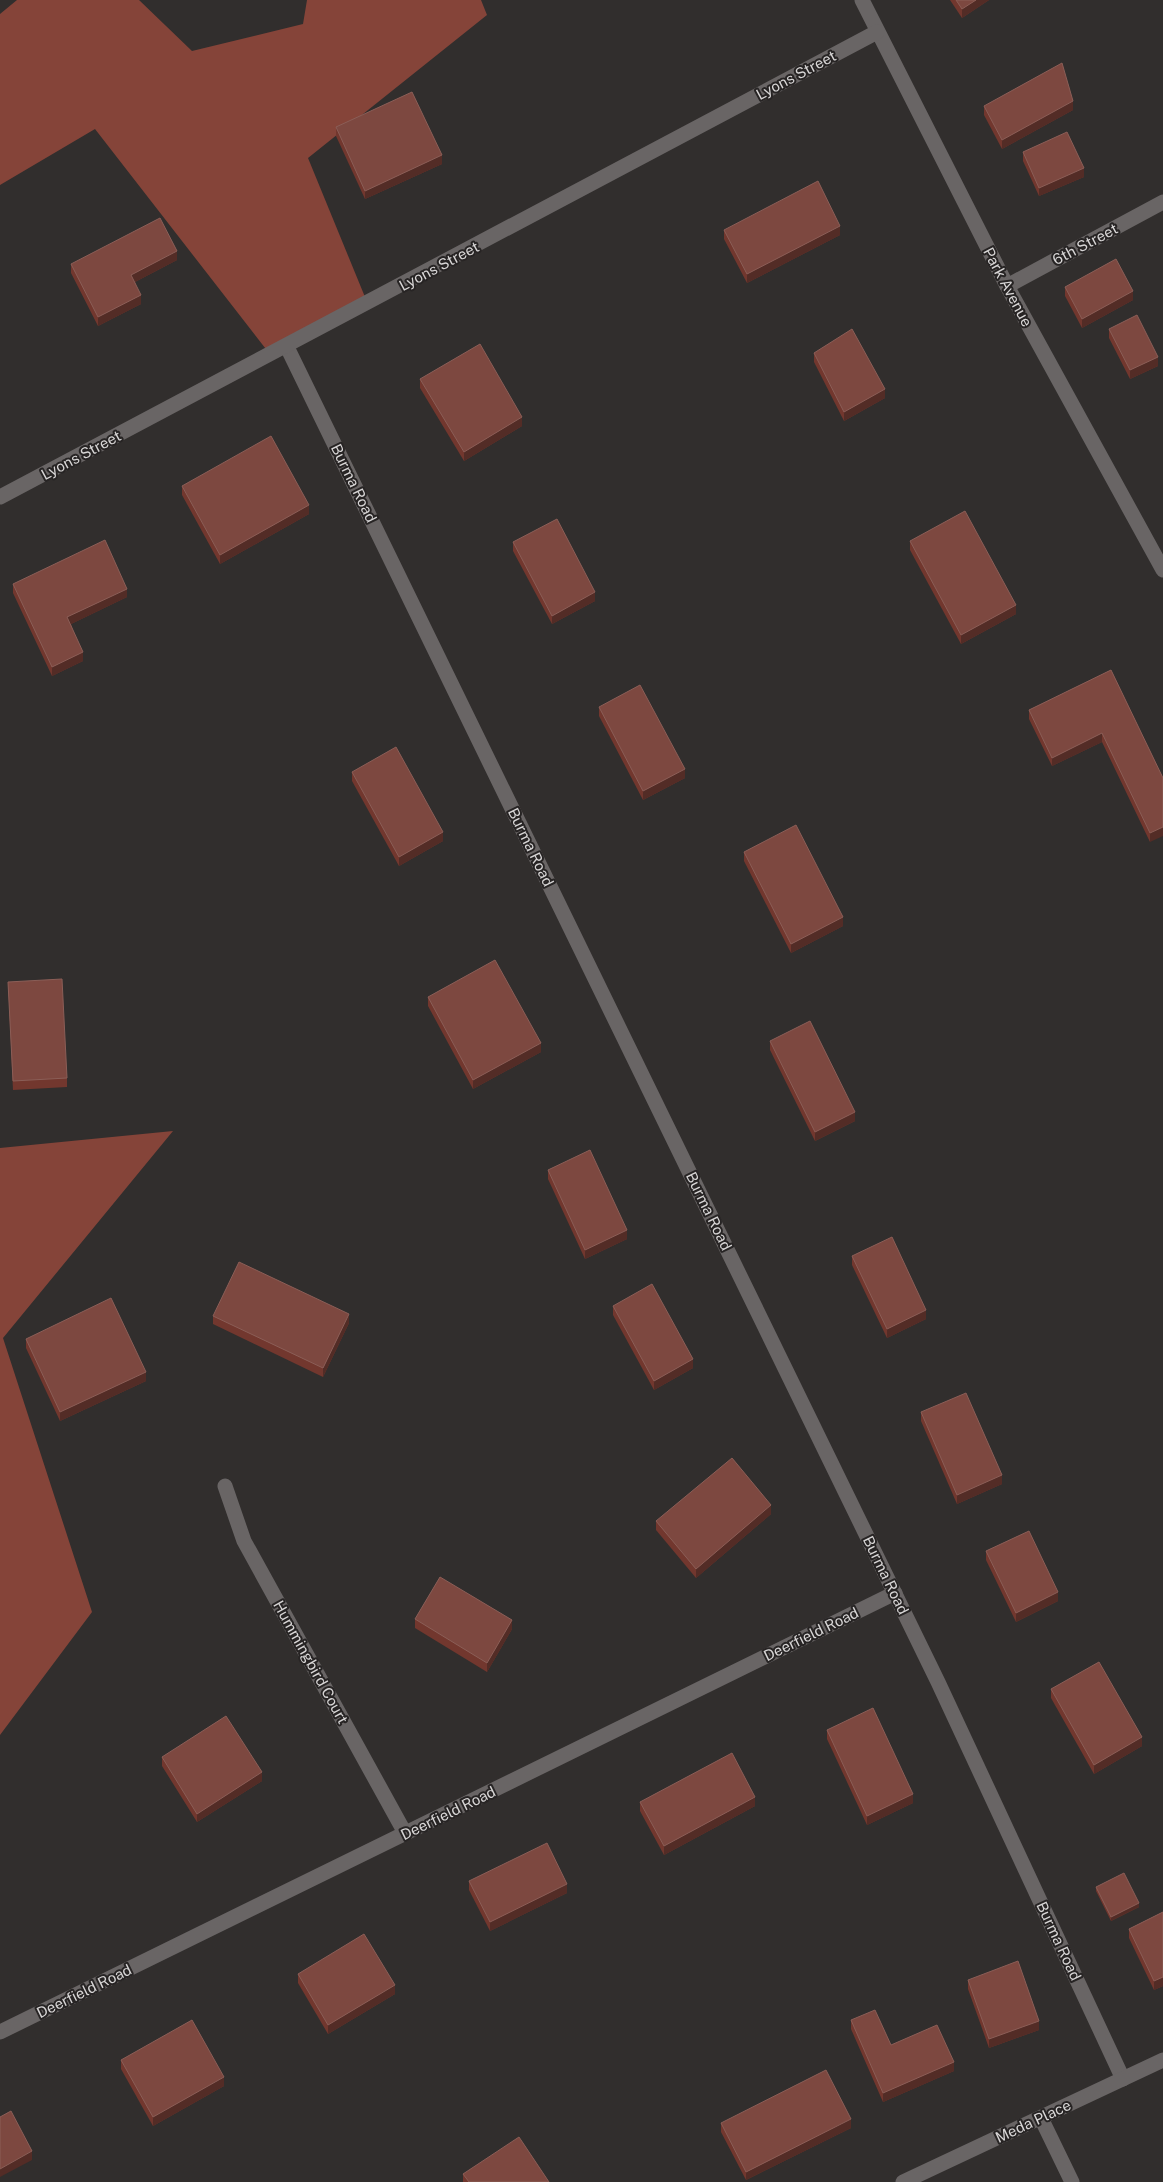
<svg xmlns="http://www.w3.org/2000/svg" width="1163" height="2182" font-family="'Public Sans',sans-serif">
	<rect width="100%" height="100%" fill="#312e2d"/>
	<g fill="#854439">
		<polygon points="17,0 139,0 192,51 303,24 307,0 481,0 487,15 308,158 365,297 269,353 95,129 0,185 0,14"/>
		<polygon points="173,1131 3,1338 92,1612 0,1735 0,1148"/>
	</g>
	<g fill="none" stroke-linecap="round" stroke-linejoin="round">
		<g stroke="#696565" stroke-width="15">
			<polyline points="862,0 1007,286 1163,570"/>
			<polyline points="1007,286 1163,202"/>
			<polyline points="287,347 938,1682 1123,2079"/>
			<polyline points="0,497 877,32"/>
			<polyline points="225,1486 244,1541 405,1833"/>
			<polyline points="0,2032 895,1593"/>
			<polyline points="1041,2118 1072,2182"/>
			<polyline points="903,2182 1163,2060"/>
		</g>
	</g>
	<g fill="#72372e">
		<polygon points="950,0 989,0 962,18"/>
		<polygon points="984,106 1073,110 1002,149 984,115"/>
		<polygon points="336,127 442,164 365,199 336,136"/>
		<polygon points="1023,152 1084,177 1039,196 1023,161"/>
		<polygon points="724,230 840,235 747,283 724,239"/>
		<polygon points="177,260 135,282 141,304 98,326 71,273 71,264"/>
		<polygon points="1065,287 1133,300 1082,328 1065,296"/>
		<polygon points="1109,329 1158,366 1130,379 1109,338"/>
		<polygon points="814,353 885,398 844,421 814,362"/>
		<polygon points="420,379 522,426 464,461 420,388"/>
		<polygon points="182,486 309,514 220,564 182,495"/>
		<polygon points="910,541 1016,614 961,644 910,550"/>
		<polygon points="513,542 595,601 552,624 513,551"/>
		<polygon points="13,584 127,597 71,624 83,661 52,676 13,593"/>
		<polygon points="1111,670 1163,778 1150,842 1102,742 1052,766 1029,719 1029,710"/>
		<polygon points="599,707 685,778 643,800 599,716"/>
		<polygon points="352,772 443,841 399,866 352,781"/>
		<polygon points="744,852 843,926 791,953 744,861"/>
		<polygon points="8,982 67,1078 67,1087 13,1090"/>
		<polygon points="428,997 541,1052 473,1089 428,1006"/>
		<polygon points="770,1041 855,1121 815,1141 770,1050"/>
		<polygon points="548,1170 627,1239 585,1259 548,1179"/>
		<polygon points="852,1256 926,1319 887,1338 852,1265"/>
		<polygon points="613,1306 693,1368 654,1390 613,1315"/>
		<polygon points="213,1316 349,1323 323,1377 213,1324"/>
		<polygon points="26,1339 146,1381 60,1421 26,1348"/>
		<polygon points="921,1412 1002,1484 957,1504 921,1421"/>
		<polygon points="771,1514 696,1578 656,1530 656,1521"/>
		<polygon points="986,1551 1058,1601 1016,1622 986,1560"/>
		<polygon points="415,1619 512,1629 487,1672 415,1628"/>
		<polygon points="1051,1689 1142,1746 1094,1774 1051,1698"/>
		<polygon points="827,1730 913,1803 867,1825 827,1739"/>
		<polygon points="162,1757 262,1781 197,1822 162,1766"/>
		<polygon points="640,1802 755,1806 664,1855 640,1811"/>
		<polygon points="469,1881 567,1893 490,1931 469,1890"/>
		<polygon points="1096,1887 1139,1907 1111,1921 1096,1891"/>
		<polygon points="1163,1912 1163,1986 1154,1990 1129,1938 1129,1929"/>
		<polygon points="298,1974 395,1994 328,2034 298,1983"/>
		<polygon points="968,1980 1039,2030 989,2048 968,1989"/>
		<polygon points="851,2020 891,2045 954,2071 883,2102 851,2029"/>
		<polygon points="121,2060 224,2086 153,2126 121,2069"/>
		<polygon points="721,2123 851,2128 746,2180 721,2132"/>
		<polygon points="463,2174 549,2182 463,2182"/>
	</g>
	<g fill="#532c26">
		<polygon points="976,0 989,0 962,18 962,9"/>
		<polygon points="1073,101 1073,110 1002,149 1002,140"/>
		<polygon points="442,155 442,164 365,199 365,191"/>
		<polygon points="1084,168 1084,177 1039,196 1039,188"/>
		<polygon points="840,226 840,235 747,283 747,274"/>
		<polygon points="177,251 177,260 131,284 131,275"/>
		<polygon points="1133,291 1133,300 1082,328 1082,319"/>
		<polygon points="141,295 141,304 98,326 98,317"/>
		<polygon points="1158,357 1158,366 1130,379 1130,370"/>
		<polygon points="885,389 885,398 844,421 844,412"/>
		<polygon points="522,417 522,426 464,461 464,452"/>
		<polygon points="309,505 309,514 220,564 220,555"/>
		<polygon points="127,589 127,597 67,626 67,617"/>
		<polygon points="595,592 595,601 552,624 552,616"/>
		<polygon points="1016,605 1016,614 961,644 961,635"/>
		<polygon points="83,652 83,661 52,676 52,667"/>
		<polygon points="1102,733 1102,742 1052,766 1052,758"/>
		<polygon points="685,769 685,778 643,800 643,791"/>
		<polygon points="1163,827 1163,836 1150,842 1150,833"/>
		<polygon points="443,832 443,841 399,866 399,857"/>
		<polygon points="843,917 843,926 791,953 791,944"/>
		<polygon points="541,1043 541,1052 473,1089 473,1080"/>
		<polygon points="855,1112 855,1121 815,1141 815,1132"/>
		<polygon points="627,1230 627,1239 585,1259 585,1250"/>
		<polygon points="926,1310 926,1319 887,1338 887,1329"/>
		<polygon points="349,1314 349,1323 323,1377 323,1368"/>
		<polygon points="693,1359 693,1368 654,1390 654,1381"/>
		<polygon points="146,1372 146,1381 60,1421 60,1412"/>
		<polygon points="1002,1475 1002,1484 957,1504 957,1495"/>
		<polygon points="771,1505 771,1514 696,1578 696,1569"/>
		<polygon points="1058,1592 1058,1601 1016,1622 1016,1613"/>
		<polygon points="512,1620 512,1629 487,1672 487,1663"/>
		<polygon points="1142,1737 1142,1746 1094,1774 1094,1765"/>
		<polygon points="262,1772 262,1781 197,1822 197,1814"/>
		<polygon points="913,1794 913,1803 867,1825 867,1816"/>
		<polygon points="755,1797 755,1806 664,1855 664,1846"/>
		<polygon points="567,1884 567,1893 490,1931 490,1922"/>
		<polygon points="1139,1903 1139,1907 1111,1921 1111,1917"/>
		<polygon points="1163,1977 1163,1986 1154,1990 1154,1981"/>
		<polygon points="395,1985 395,1994 328,2034 328,2025"/>
		<polygon points="1039,2021 1039,2030 989,2048 989,2039"/>
		<polygon points="954,2062 954,2071 883,2102 883,2093"/>
		<polygon points="224,2077 224,2086 153,2126 153,2117"/>
		<polygon points="851,2119 851,2128 746,2180 746,2172"/>
		<polygon points="32,2151 32,2160 0,2177 0,2169"/>
	</g>
	<g fill="#7d4840" stroke="#8b5e57">
		<polygon points="956,0 976,0 962,9"/>
		<polygon points="1062,63 1073,101 1002,140 984,106"/>
		<polygon points="412,92 442,155 365,191 336,127"/>
		<polygon points="1067,132 1084,168 1039,188 1023,152"/>
		<polygon points="818,181 840,226 747,274 724,230"/>
		<polygon points="160,218 177,251 131,275 141,295 98,317 71,264"/>
		<polygon points="1116,259 1133,291 1082,319 1065,287"/>
		<polygon points="1137,315 1158,357 1130,370 1109,329"/>
		<polygon points="852,329 885,389 844,412 814,353"/>
		<polygon points="480,344 522,417 464,452 420,379"/>
		<polygon points="271,436 309,505 220,555 182,486"/>
		<polygon points="965,511 1016,605 961,635 910,541"/>
		<polygon points="557,519 595,592 552,616 513,542"/>
		<polygon points="105,540 127,589 67,617 83,652 52,667 13,584"/>
		<polygon points="1111,670 1163,778 1163,827 1150,833 1102,733 1052,758 1029,710"/>
		<polygon points="640,685 685,769 643,791 599,707"/>
		<polygon points="396,747 443,832 399,857 352,772"/>
		<polygon points="796,825 843,917 791,944 744,852"/>
		<polygon points="495,960 541,1043 473,1080 428,997"/>
		<polygon points="62,979 67,1078 13,1081 8,982"/>
		<polygon points="810,1021 855,1112 815,1132 770,1041"/>
		<polygon points="590,1150 627,1230 585,1250 548,1170"/>
		<polygon points="892,1237 926,1310 887,1329 852,1256"/>
		<polygon points="239,1262 349,1314 323,1368 213,1316"/>
		<polygon points="652,1284 693,1359 654,1381 613,1306"/>
		<polygon points="111,1298 146,1372 60,1412 26,1339"/>
		<polygon points="966,1393 1002,1475 957,1495 921,1412"/>
		<polygon points="732,1458 771,1505 696,1569 656,1521"/>
		<polygon points="1029,1531 1058,1592 1016,1613 986,1551"/>
		<polygon points="440,1577 512,1620 487,1663 415,1619"/>
		<polygon points="1099,1662 1142,1737 1094,1765 1051,1689"/>
		<polygon points="873,1708 913,1794 867,1816 827,1730"/>
		<polygon points="226,1716 262,1772 197,1814 162,1757"/>
		<polygon points="732,1753 755,1797 664,1846 640,1802"/>
		<polygon points="547,1843 567,1884 490,1922 469,1881"/>
		<polygon points="1124,1873 1139,1903 1111,1917 1096,1887"/>
		<polygon points="1163,1912 1163,1977 1154,1981 1129,1929"/>
		<polygon points="364,1934 395,1985 328,2025 298,1974"/>
		<polygon points="1018,1961 1039,2021 989,2039 968,1980"/>
		<polygon points="875,2010 891,2045 937,2025 954,2062 883,2093 851,2020"/>
		<polygon points="192,2020 224,2077 153,2117 121,2060"/>
		<polygon points="826,2070 851,2119 746,2172 721,2123"/>
		<polygon points="11,2111 32,2151 0,2169 0,2117"/>
		<polygon points="519,2137 549,2182 469,2182 463,2174"/>
	</g>
	<g text-anchor="middle" dominant-baseline="central" stroke-width="4" stroke-linejoin="round" paint-order="stroke">
		<g font-size="15" fill="#d8d6d6" stroke="#272424">
			<text transform="translate(796 75) rotate(-28)">Lyons Street</text>
			<text transform="translate(1085 244) rotate(-28)">6th Street</text>
			<text transform="translate(439 266) rotate(-28)">Lyons Street</text>
			<text transform="translate(1008 287) rotate(62)">Park Avenue</text>
			<text transform="translate(81 455) rotate(-28)">Lyons Street</text>
			<text transform="translate(354 483) rotate(64)">Burma Road</text>
			<text transform="translate(531 847) rotate(64)">Burma Road</text>
			<text transform="translate(709 1211) rotate(64)">Burma Road</text>
			<text transform="translate(886 1575) rotate(64)">Burma Road</text>
			<text transform="translate(811 1634) rotate(-26)">Deerfield Road</text>
			<text transform="translate(311 1662) rotate(61)">Hummingbird Court</text>
			<text transform="translate(448 1813) rotate(-26)">Deerfield Road</text>
			<text transform="translate(1059 1941) rotate(65)">Burma Road</text>
			<text transform="translate(84 1991) rotate(-26)">Deerfield Road</text>
			<text transform="translate(1033 2121) rotate(-25)">Meda Place</text>
		</g>
	</g>
</svg>
